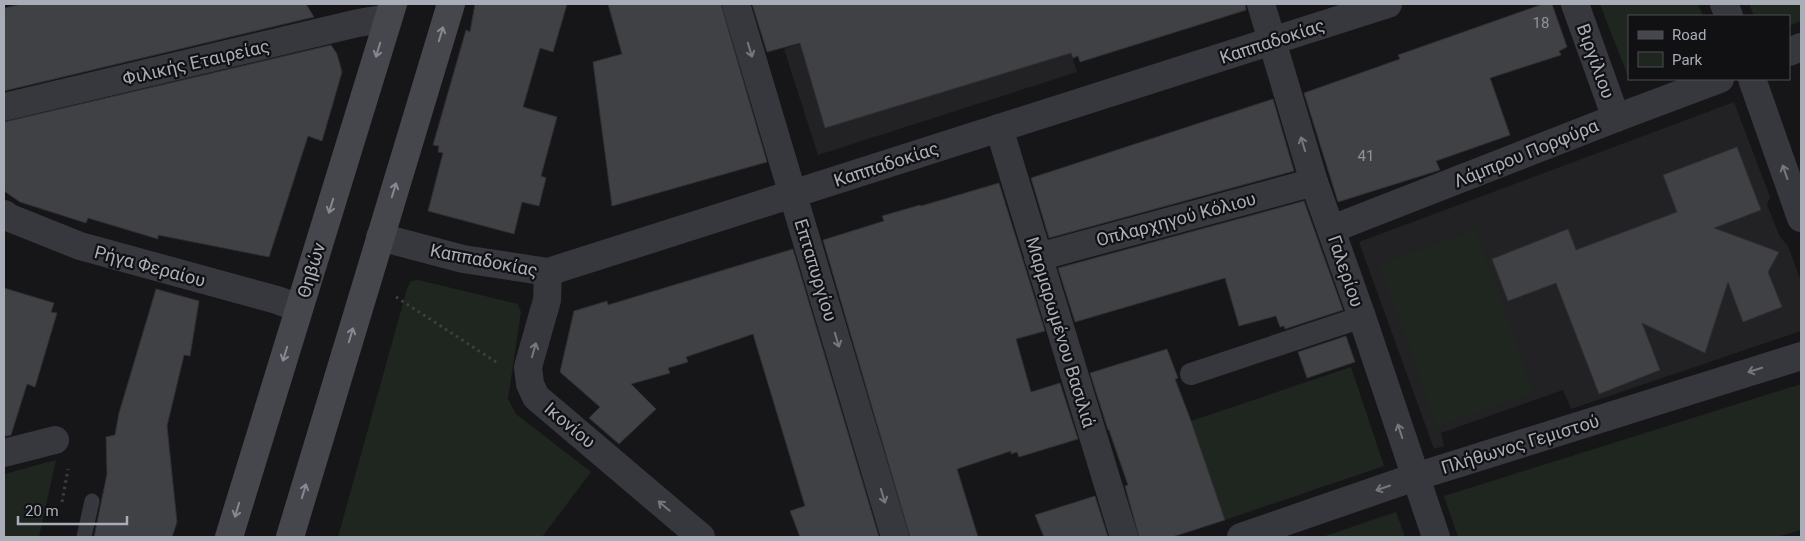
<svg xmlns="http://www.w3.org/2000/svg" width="1805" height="541" font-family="Roboto,sans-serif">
	<rect width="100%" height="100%" fill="#161618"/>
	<g fill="#222225">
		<polygon points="857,4 1056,4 1077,72 818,155 784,49 863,23"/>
		<polygon points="1734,102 1770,197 1767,205 1780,237 1788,246 1801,281 1801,331 1571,409 1563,390 1441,433 1444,446 1434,449 1359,242"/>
	</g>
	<g fill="#1e261f">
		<polygon points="1600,4 1698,4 1703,16 1629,16 1629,79"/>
		<polygon points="1749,4 1801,4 1801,21 1789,26 1789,16 1754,16"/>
		<polygon points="1476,230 1534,393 1437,427 1379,264"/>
		<polygon points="418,280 518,304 521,312 508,399 516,414 591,472 542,537 338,537 407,289 411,281"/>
		<polygon points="1351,367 1384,466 1225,520 1191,421"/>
		<polygon points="1801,384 1801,530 1777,537 1458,537 1444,496"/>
		<polygon points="56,460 39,537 4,537 4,474"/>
		<polygon points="1396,512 1405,537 1322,537"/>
	</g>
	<g fill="#404145" stroke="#303034">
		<polygon points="22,4 306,4 314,17 4,91 4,8"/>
		<polygon points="475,4 567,4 553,52 540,48 523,107 557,117 541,176 546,178 539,206 522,202 514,234 428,211 443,153 438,152 439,146 433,145 466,30 470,32"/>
		<polygon points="608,4 721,4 767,162 612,206 593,62 622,54"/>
		<polygon points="752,4 1245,4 1246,10 1080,62 1078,56 1073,58 1071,53 825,128 800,43 767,52"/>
		<polygon points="1543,4 1552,4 1567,47 1559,51 1561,55 1490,78 1510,135 1436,161 1440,170 1338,202 1304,93 1400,59 1398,55"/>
		<polygon points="331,45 337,54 342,72 322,141 308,136 269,257 158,235 158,239 88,218 86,223 20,202 4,191 4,122"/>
		<polygon points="1273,99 1294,171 1049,238 1031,178"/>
		<polygon points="1737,147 1761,210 1714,228 1779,252 1768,272 1782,307 1743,322 1728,282 1705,353 1642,323 1660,370 1599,394 1556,283 1508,301 1492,259 1568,229 1576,250 1677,212 1663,175"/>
		<polygon points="999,183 1045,331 1016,339 1031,392 1060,383 1078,439 1019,457 1017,452 1011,454 1011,451 957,469 978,537 910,537 823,240 884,221 882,216 920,205 921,206"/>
		<polygon points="1304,201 1343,310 1285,329 1284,326 1280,327 1276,316 1239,326 1225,278 1075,322 1058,268"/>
		<polygon points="793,249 879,537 800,537 790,511 805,506 753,334 686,357 688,362 668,368 670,373 631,384 656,409 619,444 589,418 600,407 560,372 574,311 607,301 608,305"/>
		<polygon points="4,288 54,303 51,312 57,313 35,387 27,384 11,435 7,436 4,436"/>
		<polygon points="156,289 199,301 190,356 184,355 167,426 177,522 172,537 94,537 107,474 106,437 115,435 119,413"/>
		<polygon points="1346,336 1355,362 1307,378 1298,352"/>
		<polygon points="1167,349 1178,378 1175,379 1191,421 1225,520 1172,537 1139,537 1125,486 1128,485 1109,430 1108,430 1090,373"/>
		<polygon points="1095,496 1108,537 1044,537 1035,515"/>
	</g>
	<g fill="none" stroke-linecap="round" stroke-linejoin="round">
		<g stroke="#3d3f44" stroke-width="3" stroke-dasharray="2.5 4" stroke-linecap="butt">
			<polyline points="396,297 496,362"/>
			<polyline points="62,502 68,469"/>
		</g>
		<polyline stroke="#37383d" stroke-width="15" points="84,537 92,501"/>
		<polyline stroke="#37383d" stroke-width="22" points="1191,374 1362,317"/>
		<g stroke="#37383d" stroke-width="28">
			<polyline points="736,4 895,537"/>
			<polyline points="1261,4 1314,182 1362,317 1436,537"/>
			<polyline points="1575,4 1616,118"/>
			<polyline points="1724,4 1729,16"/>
			<polyline points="1789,52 1801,47"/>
			<polyline points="1752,79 1801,218"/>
			<polyline points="4,107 358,23 388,18"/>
			<polyline points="999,128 1124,537"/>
			<polyline points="4,214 10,218 80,246 277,300 299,308"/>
			<polyline points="1332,229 1616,118 1720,79"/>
			<polyline points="1038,257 1314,182"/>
			<polyline points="548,272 547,300 528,367 530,384 536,397 701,537"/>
			<polyline points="4,453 55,440"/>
			<polyline points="1241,537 1415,477 1801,356"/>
		</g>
		<polyline stroke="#37383d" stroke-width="28" points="380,237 463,259 548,272 1388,4"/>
		<g stroke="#45474d" stroke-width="28">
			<polyline points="229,537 393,4"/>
			<polyline points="290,537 451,4"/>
		</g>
	</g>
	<defs><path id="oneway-shaft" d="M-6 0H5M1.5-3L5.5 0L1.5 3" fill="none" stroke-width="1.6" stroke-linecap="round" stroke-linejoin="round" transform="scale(1.25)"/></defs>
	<g stroke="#858993">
		<use href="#oneway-shaft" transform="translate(441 34) rotate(-73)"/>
		<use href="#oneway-shaft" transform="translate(378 50) rotate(107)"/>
		<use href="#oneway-shaft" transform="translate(394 190) rotate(-73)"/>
		<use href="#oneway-shaft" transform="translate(331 206) rotate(107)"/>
		<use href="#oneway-shaft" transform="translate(351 335) rotate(-73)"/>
		<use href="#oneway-shaft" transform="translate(285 354) rotate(107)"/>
		<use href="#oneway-shaft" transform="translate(304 491) rotate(-73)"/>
		<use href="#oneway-shaft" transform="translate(237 510) rotate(107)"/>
	</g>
	<g stroke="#757881">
		<use href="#oneway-shaft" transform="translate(750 50) rotate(73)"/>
		<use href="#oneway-shaft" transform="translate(1303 144) rotate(-107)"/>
		<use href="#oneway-shaft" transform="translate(1785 172) rotate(-109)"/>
		<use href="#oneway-shaft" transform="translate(837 340) rotate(73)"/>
		<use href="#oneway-shaft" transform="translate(534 350) rotate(-74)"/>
		<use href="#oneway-shaft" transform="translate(1755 370) rotate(163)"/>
		<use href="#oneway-shaft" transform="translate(1400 431) rotate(-108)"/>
		<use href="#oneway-shaft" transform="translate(1383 488) rotate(161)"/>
		<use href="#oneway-shaft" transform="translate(883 496) rotate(73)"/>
		<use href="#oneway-shaft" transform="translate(664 506) rotate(-140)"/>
	</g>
	<g text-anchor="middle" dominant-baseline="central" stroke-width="4.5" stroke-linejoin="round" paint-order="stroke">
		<g font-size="15" fill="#8e929b">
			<text x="1541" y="23">18</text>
			<text x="1366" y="156">41</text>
		</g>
		<g font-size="18" fill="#a8adb8" stroke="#111113">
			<text transform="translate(1272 41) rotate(-18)">Καππαδοκίας</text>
			<text transform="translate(1596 61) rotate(70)">Βιργίλιου</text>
			<text transform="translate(196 62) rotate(-13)">Φιλικής Εταιρείας</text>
			<text transform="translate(1526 153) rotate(-22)">Λάμπρου Πορφύρα</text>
			<text transform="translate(886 164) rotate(-18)">Καππαδοκίας</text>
			<text transform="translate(1176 219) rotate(-15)">Οπλαρχηγού Κόλιου</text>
			<text transform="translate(484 260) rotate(11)">Καππαδοκίας</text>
			<text transform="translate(150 266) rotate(15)">Ρήγα Φεραίου</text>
			<text transform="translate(311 270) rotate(-73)">Θηβών</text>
			<text transform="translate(816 270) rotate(73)">Επταπυργίου</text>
			<text transform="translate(1346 271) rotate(71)">Γαλερίου</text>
			<text transform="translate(1061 332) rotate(73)">Μαρμαρωμένου Βασιλιά</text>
			<text transform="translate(570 425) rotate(40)">Ικονίου</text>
			<text transform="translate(1520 444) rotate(-17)">Πλήθωνος Γεμιστού</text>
		</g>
	</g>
	<rect width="1805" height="541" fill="none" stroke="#a8adb8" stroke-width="10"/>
	<rect x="1628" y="15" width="162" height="65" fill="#111113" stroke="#4d4f55"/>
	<rect x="1638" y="31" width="25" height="8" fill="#45474d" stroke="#4d4f55"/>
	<text x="1672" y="40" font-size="15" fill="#a8adb8">Road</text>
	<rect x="1638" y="52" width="25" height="15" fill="#1e261f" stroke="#4d4f55"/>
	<text x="1672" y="65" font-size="15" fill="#a8adb8">Park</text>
	<path d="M18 516v8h109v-8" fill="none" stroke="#a8adb8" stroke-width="2.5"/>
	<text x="25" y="516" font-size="15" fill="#a8adb8" stroke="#111113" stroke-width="4" paint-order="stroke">20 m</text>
</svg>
